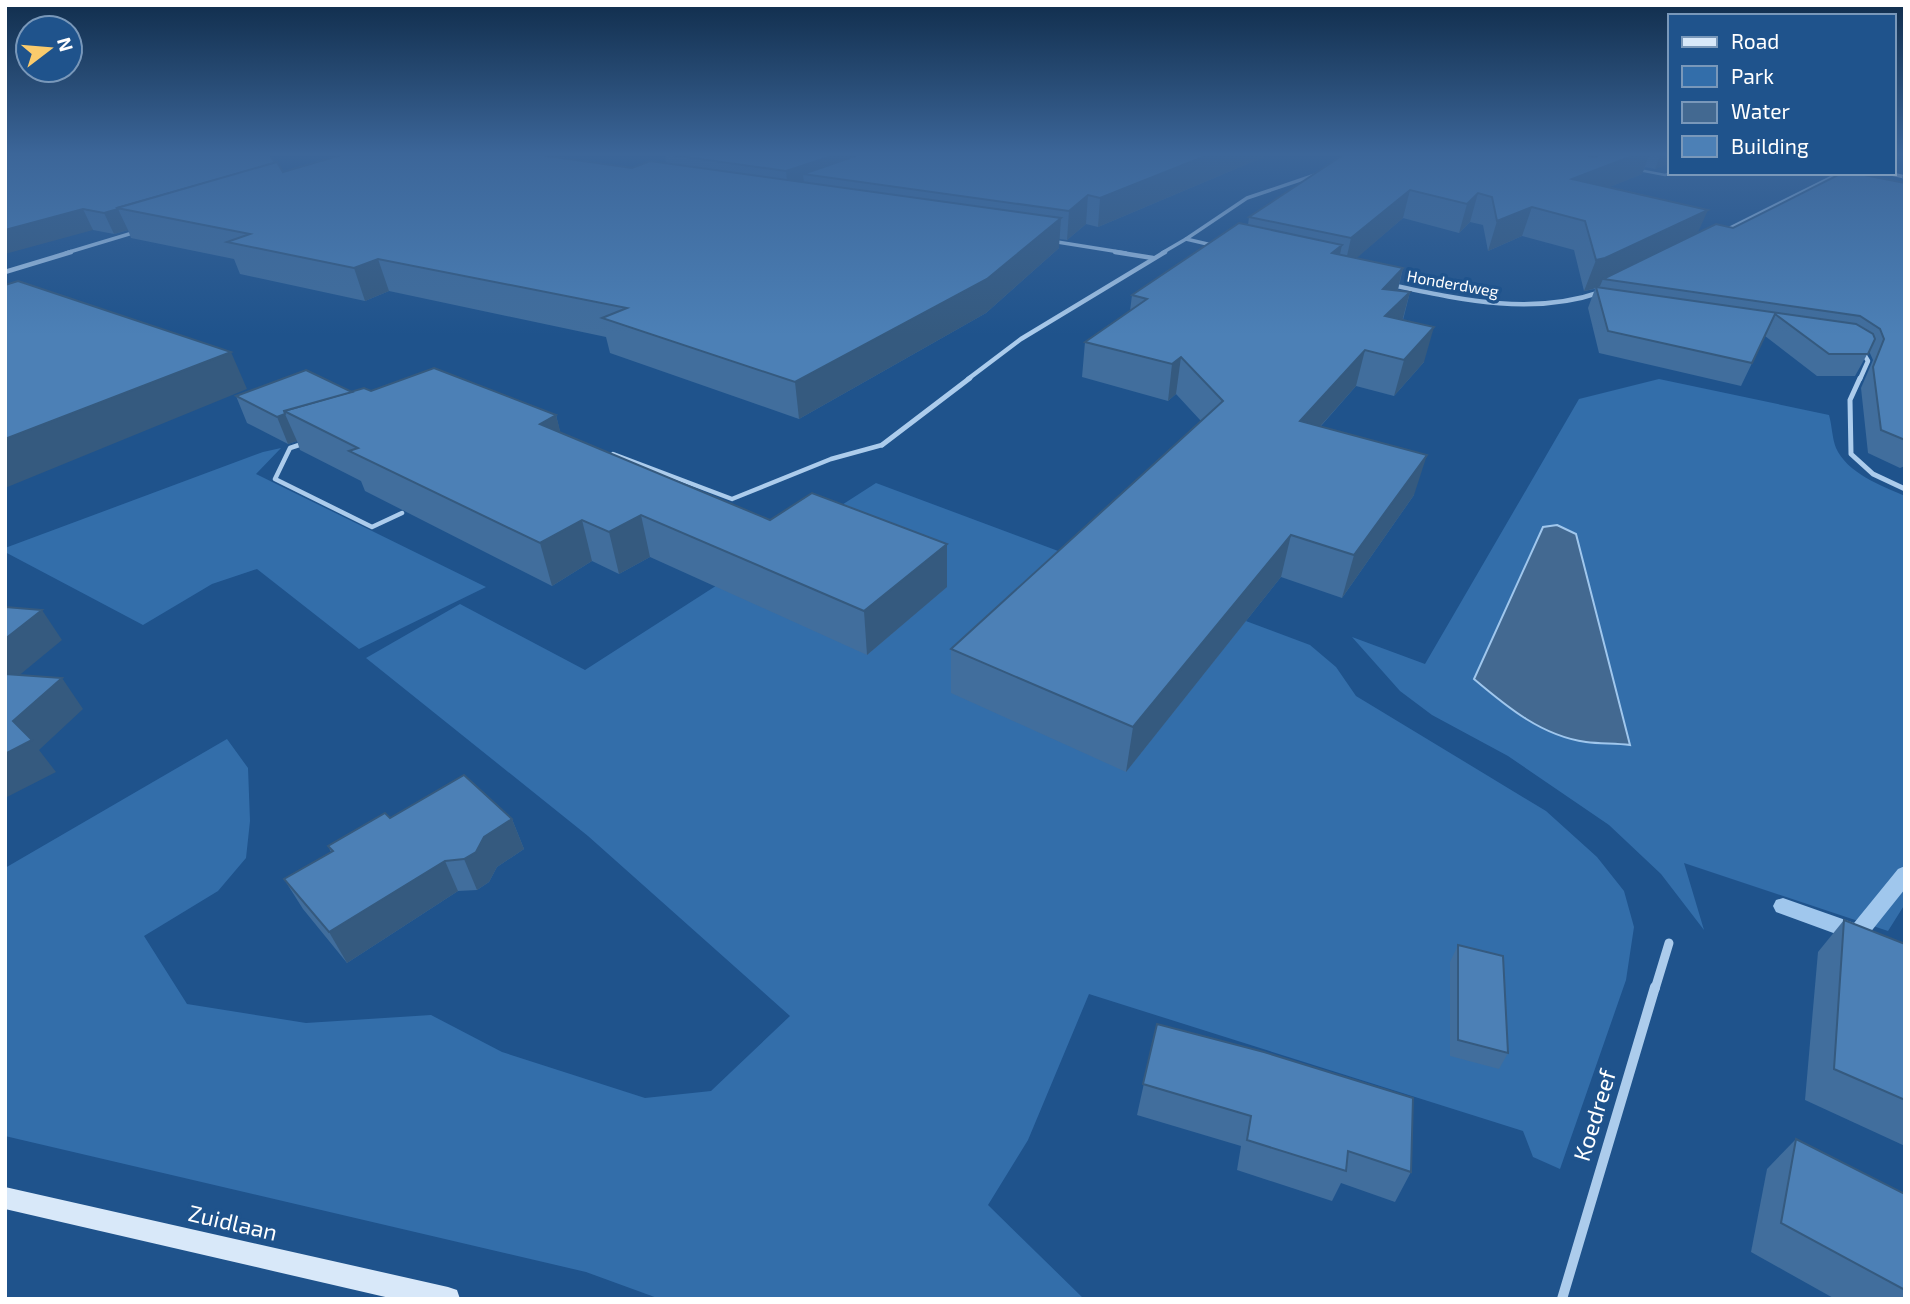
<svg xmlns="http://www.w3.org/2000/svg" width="1910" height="1304" font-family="'Exo 2',sans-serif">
	<rect width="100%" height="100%" fill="#1f538c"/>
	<g fill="#336eaa" fill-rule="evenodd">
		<path d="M1659,379L1829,415C1832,425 1832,438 1836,448C1847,473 1882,486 1905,496V904L1888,931L1684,863L1704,930L1661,874L1609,825L1508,756L1432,715L1400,691L1352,637L1425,664L1579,399ZM1474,679L1629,745C1615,743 1600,744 1586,742C1542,736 1507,708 1474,679Z"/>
		<polygon points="281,448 256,474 486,587 359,649 257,569 212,584 143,625 5,552 5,548 263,452"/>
		<polygon points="876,483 1310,645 1336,667 1356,696 1546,811 1597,857 1624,891 1634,927 1626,980 1560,1169 1533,1157 1523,1131 1089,994 1028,1140 988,1205 1084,1299 660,1299 586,1272 5,1136 5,868 227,739 248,768 250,821 246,858 218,891 144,936 187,1004 306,1023 431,1015 502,1052 645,1098 711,1091 790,1016 588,836 366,658 460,604 585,670"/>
	</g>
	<path fill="#436991" stroke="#a0c7ed" stroke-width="2" d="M1557,525L1576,534L1630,745C1615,743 1601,744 1586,742C1542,736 1507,707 1474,679L1543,527Z"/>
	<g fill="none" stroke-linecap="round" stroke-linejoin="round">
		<polygon fill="#a0c7ed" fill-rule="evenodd" points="1905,866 1905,889 1865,939 1858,942 1776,912 1773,906 1776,900 1783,898 1854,923 1898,869"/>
		<polyline stroke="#acccec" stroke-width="2.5" points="1639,170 1665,175 1671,173"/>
		<g stroke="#acccec" stroke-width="4.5">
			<polyline points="302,444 290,448 275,479 372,527 402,513"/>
			<polyline points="613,454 732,499 831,459 882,445"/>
		</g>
		<g stroke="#acccec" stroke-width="3.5">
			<polyline points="1724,231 1840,173"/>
			<polyline points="1186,239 1247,198 1318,174"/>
			<polyline points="1051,241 1126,253"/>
			<polyline points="66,253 139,231"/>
			<polyline points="1162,253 1186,239 1216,246"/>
		</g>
		<g stroke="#acccec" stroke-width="4.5">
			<polyline points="1115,252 1153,258"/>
			<polyline points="5,272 71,252"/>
			<path d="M1392,285C1462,300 1532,316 1601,292"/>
			<polyline points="968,379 1021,339 1165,252"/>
			<polyline points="1860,379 1868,361 1862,351"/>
		</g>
		<g stroke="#acccec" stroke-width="5">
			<polyline points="1860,378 1850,400 1851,454 1873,474 1905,489"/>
			<polyline points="882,445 970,378"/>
		</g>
		<polyline stroke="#acccec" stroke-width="9" points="1655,989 1669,943"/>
		<polyline stroke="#acccec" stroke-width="10" points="1562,1299 1655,987"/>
		<polygon fill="#d8e8f9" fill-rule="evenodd" points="5,1187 448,1287 457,1290 460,1299 394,1299 5,1209"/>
		<defs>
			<polyline id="rail" points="1887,173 1905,177"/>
		</defs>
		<use href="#rail" stroke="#fff" stroke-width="3.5"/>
		<use href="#rail" stroke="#1f538c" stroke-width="2.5" stroke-dasharray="8" stroke-linecap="butt"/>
	</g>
	<g fill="#416e9d">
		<polygon points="5,153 276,163 283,172 632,168 666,163 665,154 1273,153 1098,227 1086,224 1067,240 1059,239 1059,248 986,313 799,419 610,353 606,337 389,291 365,301 240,274 234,259 131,238 128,230 114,234 93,230"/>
		<polygon points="1346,153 1670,153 1670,163 1655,169 1645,167 1642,174 1609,187 1698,233 1733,228 1905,183 1905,466 1900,468 1868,453 1861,388 1873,360 1869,351 1855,376 1817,376 1765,336 1741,386 1599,353 1588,308 1595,289 1584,291 1574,250 1522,236 1488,251 1483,225 1470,222 1459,233 1403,218 1356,258 1403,268 1398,290 1410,292 1403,320 1424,362 1394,396 1356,386 1321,426 1414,495 1342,598 1281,577 1126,772 951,693 951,649 1201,421 1176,394 1168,401 1082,377 1085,342 1130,311 1132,295 1248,225 1249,217"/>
		<polygon points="371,391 556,415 560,432 770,520 947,587 867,655 650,557 619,574 592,561 552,586 365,491 361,481 300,450 297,441 288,444 247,423 236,396"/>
		<polygon points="390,818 512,819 524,849 497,867 489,882 477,890 458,891 347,963 303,909 284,879 331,852 328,846"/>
		<polygon points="1844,920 1905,944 1905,1146 1805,1100 1818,952"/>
		<polygon points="1458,945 1508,1053 1499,1069 1450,1056 1450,962"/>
		<polygon points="1157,1024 1411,1172 1395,1202 1341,1183 1332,1201 1237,1170 1241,1146 1137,1115"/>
		<polygon points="1796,1139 1905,1194 1905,1299 1835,1299 1751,1252 1767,1169"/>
	</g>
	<g fill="#355a7f">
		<polygon points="841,153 917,153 803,174 805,193 789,199 786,171"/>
		<polygon points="1213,153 1273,153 1098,227 1100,198"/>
		<polygon points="1589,153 1597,153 1590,172 1640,153 1650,153 1642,174 1563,206 1572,179"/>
		<polygon points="1661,153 1670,153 1670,163 1655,169"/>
		<polygon points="1410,190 1403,218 1344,269 1351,238"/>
		<polygon points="1478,193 1470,222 1459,233 1467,204"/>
		<polygon points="1088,195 1086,224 1067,240 1069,211"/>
		<polygon points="1532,207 1522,236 1488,251 1497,221"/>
		<polygon points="83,209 93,230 5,254 5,230"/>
		<polygon points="118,209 128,230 114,234 104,213"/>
		<polygon points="1708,210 1695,239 1603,279 1600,286 1596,288 1596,287 1593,289 1584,291 1596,260"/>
		<polygon points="1061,218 1059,248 986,313 799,419 795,382"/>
		<polygon points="1342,245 1335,277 1332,253"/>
		<polygon points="378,259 389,291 365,301 354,268"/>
		<polygon points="1403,268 1395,300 1383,289"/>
		<polygon points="1410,292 1401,325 1385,316"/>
		<polygon points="1434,327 1424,362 1394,396 1404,360"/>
		<polygon points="1365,350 1356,386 1291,459 1300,421"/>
		<polygon points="231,352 247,389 5,488 5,439"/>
		<polygon points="1181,357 1176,394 1168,401 1172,364"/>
		<polygon points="285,414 297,441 288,444 277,417"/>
		<polygon points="556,415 566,454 540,424"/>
		<polygon points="1427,455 1414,495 1342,598 1354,555"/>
		<polygon points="641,515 650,557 619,574 609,532"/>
		<polygon points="582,520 592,561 552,586 540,543"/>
		<polygon points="1291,535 1281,577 1126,772 1133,727"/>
		<polygon points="947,544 947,587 867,655 864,611"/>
		<polygon points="42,610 62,640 5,687 5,639"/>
		<polygon points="62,678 83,709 39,750 56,772 5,798 5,754 13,721"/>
		<polygon points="512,819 524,849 497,867 489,882 477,890 464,859 484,837"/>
		<polygon points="445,861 458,891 347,963 329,932"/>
	</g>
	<g fill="#4c80b6" stroke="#355a7f" stroke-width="2">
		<polygon points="5,153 269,153 275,163 117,208 118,209 104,213 83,209 5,230"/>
		<polygon points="348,153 526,153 632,168 650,161 1061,218 987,279 795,382 602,318 627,308 378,259 354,268 227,242 250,234 117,208 277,162 283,172"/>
		<polygon points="669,153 841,153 786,171 665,154"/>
		<polygon points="864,153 1213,153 1100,198 1088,195 1069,211 803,174"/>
		<polygon points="1346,153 1589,153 1589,156 1594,157 1604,153 1640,153 1572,179 1708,210 1605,258 1596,260 1585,221 1532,207 1497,221 1492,197 1478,193 1467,204 1410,190 1351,238 1249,217"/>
		<polygon points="1842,173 1854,173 1905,183 1905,440 1881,430 1873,367 1884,339 1880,329 1860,316 1603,279 1716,224 1733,228"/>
		<polygon points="1239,223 1342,245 1332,253 1403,268 1383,289 1410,292 1385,316 1434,327 1404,360 1365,350 1300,421 1427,455 1354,555 1291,535 1133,727 951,649 1223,401 1181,357 1172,364 1085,342 1147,299 1132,295"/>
		<polygon points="18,281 231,352 5,439 5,285"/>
		<polygon points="1596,287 1856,324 1873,334 1875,339 1868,354 1829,354 1775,314 1752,363 1608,331"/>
		<polygon points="434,368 556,415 540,424 770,520 812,493 947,544 864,611 641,515 609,532 582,520 540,543 349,451 358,448 284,411 364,388 371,391"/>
		<polygon points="306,370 352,392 284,411 285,414 277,417 236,396"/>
		<polygon points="5,607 42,610 5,639"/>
		<polygon points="5,674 62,678 13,721 32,740 5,754"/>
		<polygon points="464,775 512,819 484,837 476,852 464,859 445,861 329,932 284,879 333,851 328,846 385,813 390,818"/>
		<polygon points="1844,920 1905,944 1905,1100 1834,1069"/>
		<polygon points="1458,945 1503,956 1508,1053 1458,1040"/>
		<polygon points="1157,1024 1264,1052 1413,1098 1411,1172 1348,1151 1346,1171 1247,1140 1251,1116 1143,1084"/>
		<polygon points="1796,1139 1905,1194 1905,1290 1781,1223"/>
	</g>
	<linearGradient id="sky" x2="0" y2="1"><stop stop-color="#112e4d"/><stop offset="0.46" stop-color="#3c6699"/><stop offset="1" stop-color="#3c6699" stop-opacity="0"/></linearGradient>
	<rect width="1910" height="335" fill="url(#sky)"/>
	<g text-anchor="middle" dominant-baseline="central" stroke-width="7" stroke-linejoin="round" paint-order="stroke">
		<g font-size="16" fill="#fff" stroke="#1f538c">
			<text transform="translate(1453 283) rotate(10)">Honderdweg</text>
		</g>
		<g font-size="23" fill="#fff" stroke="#1f538c">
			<text transform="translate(1594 1115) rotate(-73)">Koedreef</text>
			<text transform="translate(233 1222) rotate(13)">Zuidlaan</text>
		</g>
	</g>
	<rect width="1910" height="1304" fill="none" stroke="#ffffff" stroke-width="14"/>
	<rect x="1668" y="14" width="228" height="161" fill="#1f538c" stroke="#7998ba" stroke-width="2"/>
	<rect x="1682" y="37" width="35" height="10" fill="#d8e8f9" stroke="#7998ba" stroke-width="2"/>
	<text x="1731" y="49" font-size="21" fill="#ffffff">Road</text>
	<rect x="1682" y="66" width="35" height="21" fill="#336eaa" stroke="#7998ba" stroke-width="2"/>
	<text x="1731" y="84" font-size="21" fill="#ffffff">Park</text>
	<rect x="1682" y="102" width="35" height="21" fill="#436991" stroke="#7998ba" stroke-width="2"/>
	<text x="1731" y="119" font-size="21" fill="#ffffff">Water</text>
	<rect x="1682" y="136" width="35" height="21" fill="#4c80b6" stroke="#7998ba" stroke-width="2"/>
	<text x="1731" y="154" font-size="21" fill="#ffffff">Building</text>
	<g transform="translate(49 49) rotate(74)"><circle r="33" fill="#1f538c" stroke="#7998ba" stroke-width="2"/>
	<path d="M0-5L12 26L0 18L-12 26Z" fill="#facb6c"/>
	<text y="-10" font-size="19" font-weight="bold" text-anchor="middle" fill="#ffffff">N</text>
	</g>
</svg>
